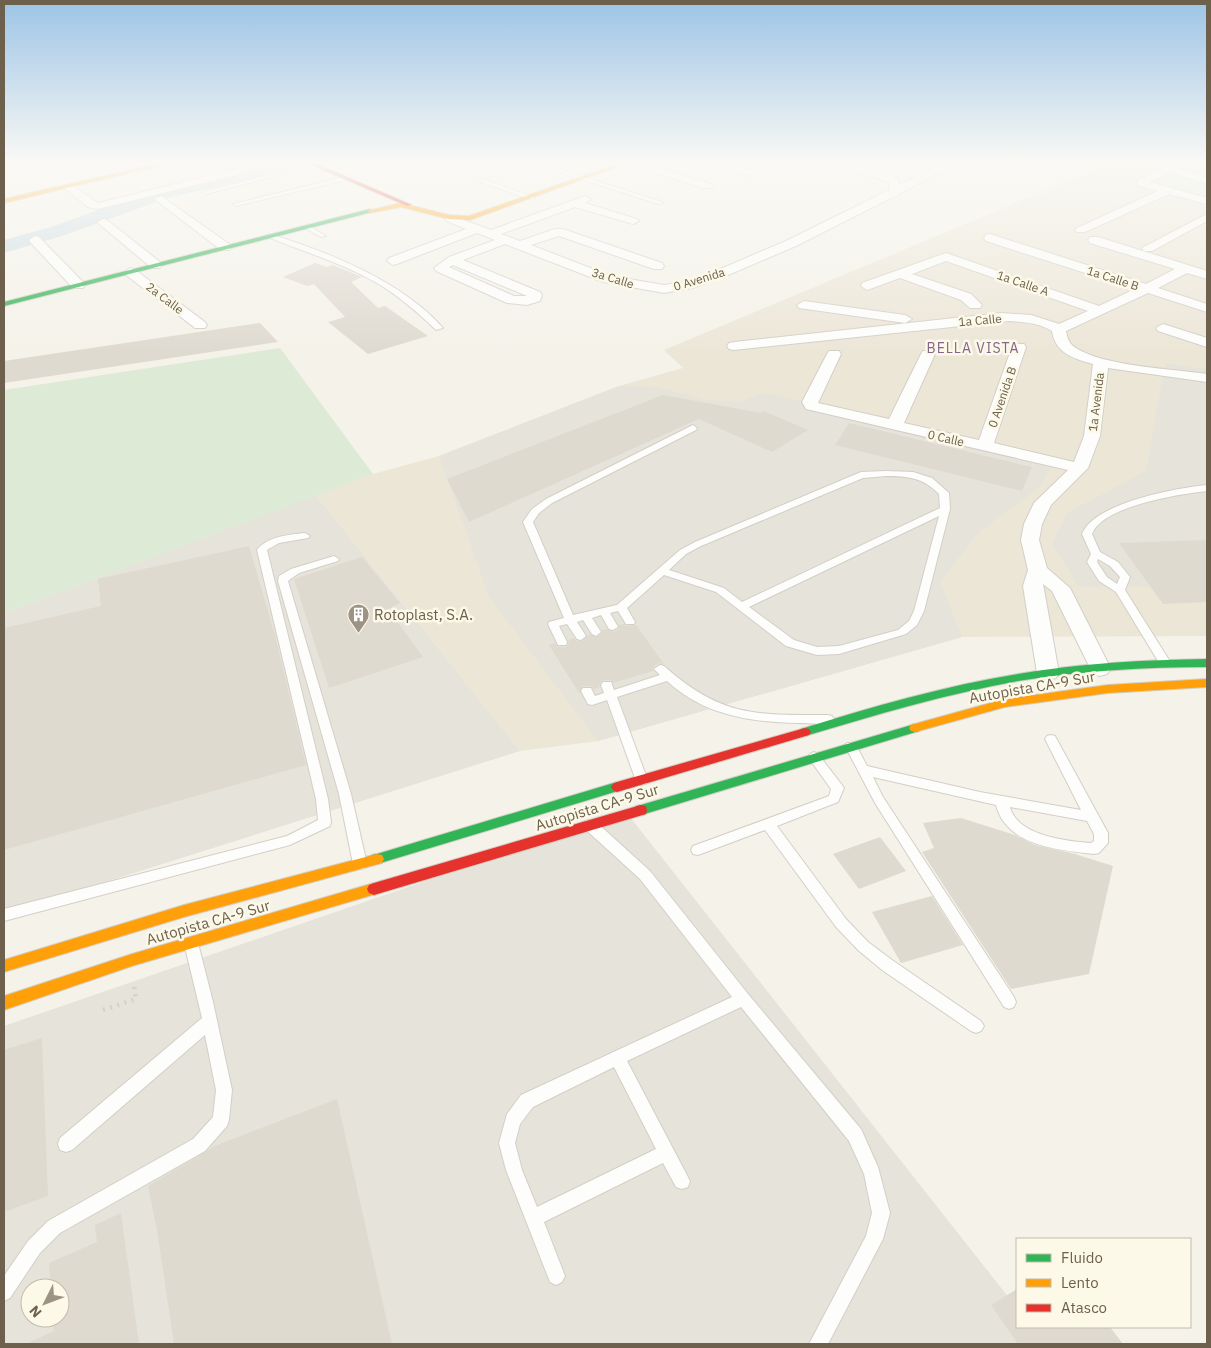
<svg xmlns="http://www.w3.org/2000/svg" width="1211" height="1348" font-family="'IBM Plex Sans',sans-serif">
	<rect width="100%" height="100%" fill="#f4f2e9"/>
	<polygon fill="#ece6d7" points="1109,164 1207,164 1207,636 962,637 598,741 520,751 316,495 373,474 439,456 619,386 683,368 664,350"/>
	<g fill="#e6e3da" fill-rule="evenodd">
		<polygon points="1165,363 1207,369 1207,585 1079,587 1052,544 1067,513 1146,471"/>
		<polygon points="619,386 657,387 705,400 739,402 765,393 1054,463 1039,488 979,532 940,582 962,637 598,741 489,597 439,456"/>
		<polygon points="316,495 520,751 4,914 4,613"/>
		<path d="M626,812L1017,1308V1327H1032L1046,1344H4V1026ZM30,1288H60V1318H30Z"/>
	</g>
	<g fill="#ddead5">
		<polygon points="1174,172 1207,181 1207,198 1150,182"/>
		<polygon points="280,348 373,474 4,613 4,390"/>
	</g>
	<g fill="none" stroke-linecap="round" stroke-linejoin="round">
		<polygon fill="#ccdce2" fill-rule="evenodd" points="267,164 302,164 299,168 167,198 65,235 4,253 4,240 51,227 154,190"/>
	</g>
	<g fill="#dfdad0">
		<polygon points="315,263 327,267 333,265 362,277 351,282 378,308 385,306 428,336 368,354 328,322 345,317 314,284 307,286 283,277"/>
		<polygon points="260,323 278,342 4,383 4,361"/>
		<polygon points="663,395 761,413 764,411 808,430 772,452 699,419 469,522 447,479"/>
		<polygon points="849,423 1032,467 1022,491 835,445"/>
		<polygon points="1207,540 1207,602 1163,604 1119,543"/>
		<polygon points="249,546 275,635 306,765 4,850 4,628 101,606 98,579"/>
		<polygon points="362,557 400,603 388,609 423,657 329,688 294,579"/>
		<polygon points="624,624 626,626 636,625 664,664 659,663 653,667 653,671 613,683 611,680 603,680 599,684 600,687 594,689 591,686 583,686 579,693 549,645 555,643 558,647 566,647 569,643 568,640 574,638 577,641 582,641 590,634 597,637 602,633 602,630 607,629 614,632 619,629 619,625"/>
		<polygon points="961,818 1015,835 1035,845 1075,854 1113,866 1089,974 1011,989 922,852 934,848 923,823"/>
		<polygon points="880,837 906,871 859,889 833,854"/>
		<polygon points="932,896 963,945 901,963 872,912"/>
		<polygon points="42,1038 48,1196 4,1212 4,1050"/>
		<polygon points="337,1099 392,1344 174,1344 157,1230 148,1186 217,1145"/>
		<polygon points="121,1213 139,1344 26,1344 54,1331 53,1318 60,1318 60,1288 51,1288 49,1263 97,1242 95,1225"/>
		<polygon points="1017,1289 1017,1327 1110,1327 1123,1344 1018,1344 991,1305"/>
	</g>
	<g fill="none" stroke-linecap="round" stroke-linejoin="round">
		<defs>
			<g id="lane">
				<polygon points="310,164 317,165 206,194 203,192"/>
				<polygon points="544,164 662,202 663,203 658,204 537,165"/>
				<polygon points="348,176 350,179 236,206 233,204"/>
				<polygon points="482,179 534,197 535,198 530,199 480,182"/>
				<polygon points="305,226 309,226 326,236 321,237 305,228"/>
				<path d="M270,234C328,252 402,281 443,328L436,330C417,312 398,295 375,282C342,263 304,252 268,237V235Z"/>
				<path d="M693,425L697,428L696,430L552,503L539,513L533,522L573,615L617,605L680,550L695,542L861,472L886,471L913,472L932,478L949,493L950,509L924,611L917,625L906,634L839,654L817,655L786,646L716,592L664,575L627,608L635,622L634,624H626L618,611L610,613L618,627L613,630L609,629L601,615L592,618L601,632L596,636L592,634L583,620L577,622L586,636L581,640L577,639L567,624L559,626L567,642L566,645H558L548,624L549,622L564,618L523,522L532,509L546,499ZM886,476C908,476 924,478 939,494L940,508L742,602L724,588L669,570L686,554L701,546L863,478ZM939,516L914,611L909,621L898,630L839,646L817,647L794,640L749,607Z"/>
				<path d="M1207,485V491C1180,494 1102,506 1092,534L1100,552L1118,562L1130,577L1125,590L1171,663L1165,667L1161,666L1116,592L1099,581L1087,562L1091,554L1082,534C1094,503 1176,488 1207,485ZM1098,559L1110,566L1120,577L1117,584L1107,577L1097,562Z"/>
				<path d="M305,533L310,536L308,538L279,543L267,550L328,799L331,822L330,826L290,845L4,921V909L287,836L318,820L316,799L257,550C268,536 288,535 305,533Z"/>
				<polygon points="334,556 339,559 338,561 299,573 288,581 351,794 367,864 365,868 360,869 355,868 353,864 339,794 278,581 279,576 291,569"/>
				<path d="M660,665L664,666C721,717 756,715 828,715L832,716L834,719L832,722C822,725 808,723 797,723C749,722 704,715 667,681L617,697L648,781L646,784H638L636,781L607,700L592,705L588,704L581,691L583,688H591L595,696L604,693L601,685L603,682H611L614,690L660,675L654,669Z"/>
				<path d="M1051,735L1055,736L1108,833V843L1099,853L1094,854C1059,850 1006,846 996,805L873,777L883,797L1014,997L1016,1002L1014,1007L1009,1009L1004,1007L875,803L845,746L847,743H855L867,766L980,792L1081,810L1045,739L1047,736ZM1010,807L1087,821L1094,834V841L1091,843C1067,841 1017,836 1010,807Z"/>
				<polygon points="814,752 818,754 842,785 844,788 838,802 777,826 846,919 868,942 892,960 981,1021 984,1026 981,1031 976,1033 971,1031 882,970 858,950 836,927 765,830 698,855 693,854 691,850 693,846 829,796 831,789 808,757 810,754"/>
				<path d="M590,820L595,821L650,871L748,994L861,1129L878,1167L890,1213L883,1239L828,1344H809L866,1236L872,1213L864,1174L849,1141L741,1007L627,1061L690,1181L688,1187L682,1189L676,1187L663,1163L544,1222L565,1276L562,1282L556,1285L550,1282L506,1170L499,1143L507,1114L521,1095L732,997L640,879L585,829L584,825L585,821ZM614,1067L656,1149L537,1207L522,1170L515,1143L520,1124L533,1107Z"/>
				<polygon points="191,937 196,939 198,943 213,1002 232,1090 229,1120 227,1126 205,1151 60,1233 40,1253 10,1298 4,1301 4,1276 28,1241 48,1221 193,1139 213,1117 216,1090 205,1035 72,1150 66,1152 60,1150 58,1144 60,1138 202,1018 184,943 186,939"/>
			</g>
			<g id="street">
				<polygon points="628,164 646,164 711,184 712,186 711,188 703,188"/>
				<polygon points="718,164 735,164 755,171 756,173 751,176"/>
				<path d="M836,164C857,164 878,169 898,178L899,185L941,164H955L899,194L898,196L893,197L796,246L726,276L692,288L664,293L603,282L505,244L463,260L540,292L542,295L540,301L527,305L507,303L436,271L434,268L449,257L495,240L477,233L397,264L393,265L387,261L389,258L466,229L447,221L445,219L447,217H455L491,230L585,196L591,199L585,203L637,219L639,221L633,224L575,207L501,234L520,241L555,229H563L662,263L664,266L662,269H654L559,236L531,245L611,276L664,285L684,282L718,270L788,240L889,190V182ZM453,265L527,296H514L449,267Z"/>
				<polygon points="1170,164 1185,164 1179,168 1207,177 1207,183 1170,172 1149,182 1207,198 1207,204 1169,194 1085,232 1077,232 1075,230 1077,228 1158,191 1138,185 1137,181"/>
				<polygon points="244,167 249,170 248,172 98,209 88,207 63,187 64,185 72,185 98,203"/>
				<polygon points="161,196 229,244 231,247 229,250 221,250 157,201 155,199"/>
				<polygon points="1207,214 1207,221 1152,251 1144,251 1142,248"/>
				<polygon points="103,219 107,220 160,262 162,265 160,268 152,268 99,224 97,222"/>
				<path d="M990,234L1146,284L1175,269L1090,243L1088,240L1090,237H1098L1207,271V279L1187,273L1158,288L1207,304V312L1148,293L1066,331C1067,336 1068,341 1072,345C1096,366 1174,369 1207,374V382L1108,368L1100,436L1088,468L1051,505L1042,524L1039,540L1047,568L1070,588L1111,669L1107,674L1100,676L1093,674L1052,591L1043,584L1059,673L1056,678L1048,680L1040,678L1037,673L1023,586L1028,570L1021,540L1024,524L1034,503L1068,470L806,409L802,402L827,354L829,351H839L841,354L818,403L889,419L921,354L923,351H933L935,354L904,423L979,440L1012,347L1014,344H1024L1026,347L994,443L1074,462L1084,436L1093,364C1074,359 1055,353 1052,331C1039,323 1024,322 1009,321L734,350L729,349L727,346L729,343L734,342L1001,313L1031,315L1059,324L1088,311L946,261L912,274L971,294L982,305L980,308H970L961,300L900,278L867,290L861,286L862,283L946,253L1099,306L1135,289L986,241L984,238L986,235Z"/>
				<polygon points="35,236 39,237 83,282 84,285 83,288 73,288 31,243 29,240"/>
				<polygon points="130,268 134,269 205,322 207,325 205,328 195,328 126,275 124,272"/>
				<polygon points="804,301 905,315 912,319 905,323 799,308 797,305"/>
				<polygon points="1163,324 1207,338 1207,347 1158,331 1156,328"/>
			</g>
			<g id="fast">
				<polygon points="370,209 373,211 372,212 4,306 4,302"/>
				<path d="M1207,659V667C1144,667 1081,671 1018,681C946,694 875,715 805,736L801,735L799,732L801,729C872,707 944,686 1018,674C1080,663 1144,660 1207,659Z"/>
				<polygon points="915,724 919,725 921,728 919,731 641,815 636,814 635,810 636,806 641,805"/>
				<polygon points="617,782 621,784 623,787 621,790 377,864 372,863 370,859 372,855 377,854"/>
			</g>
			<g id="slow">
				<polygon points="156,164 167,164 4,203 4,199"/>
				<polygon points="616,164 625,164 470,220 449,219 401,207 370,213 367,211 401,203 449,215 469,216"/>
				<polygon points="1207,679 1207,687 1108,693 1005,707 915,732 911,731 909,728 911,725 1005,699 1108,685"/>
				<polygon points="377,854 382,855 384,859 382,863 184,917 4,972 4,960 184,905"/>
				<polygon points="374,883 379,885 381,889 379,893 132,966 4,1010 4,996 132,954"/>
			</g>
			<g id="jam">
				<polygon points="309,164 317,164 412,205 407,206"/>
				<polygon points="805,728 809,729 811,732 809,735 617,792 613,790 611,787 613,784 617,782"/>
				<polygon points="641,805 646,806 647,810 646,814 374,895 369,893 367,889 369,885 374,883"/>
			</g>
		</defs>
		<use href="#lane" stroke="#d3cfc7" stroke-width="2"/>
		<use href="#street" stroke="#d3cfc7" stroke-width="2"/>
		<use href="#fast" stroke="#d2cec4" stroke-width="2"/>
		<use href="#slow" stroke="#d2cec4" stroke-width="2"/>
		<use href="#jam" stroke="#d2cec4" stroke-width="2"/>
		<polyline stroke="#d5d1ca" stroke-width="4.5" stroke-dasharray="2 5.5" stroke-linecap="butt" points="103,1010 136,999 134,984"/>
		<use href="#lane" fill="#fdfdfc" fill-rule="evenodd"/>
		<use href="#street" fill="#fdfdfc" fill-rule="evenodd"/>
		<use href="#fast" fill="#30b455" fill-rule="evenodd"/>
		<use href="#slow" fill="#ff9f0a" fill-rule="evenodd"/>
		<use href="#jam" fill="#e5322d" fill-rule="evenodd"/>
	</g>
	<linearGradient id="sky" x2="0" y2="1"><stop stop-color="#9dc4e6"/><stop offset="0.46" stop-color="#faf9f5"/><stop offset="1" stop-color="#faf9f5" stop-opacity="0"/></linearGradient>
	<rect width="1211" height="353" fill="url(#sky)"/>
	<defs>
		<symbol id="building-pin" viewBox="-11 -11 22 30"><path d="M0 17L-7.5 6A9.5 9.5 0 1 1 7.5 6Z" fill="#9c9384" stroke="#fcf9e9"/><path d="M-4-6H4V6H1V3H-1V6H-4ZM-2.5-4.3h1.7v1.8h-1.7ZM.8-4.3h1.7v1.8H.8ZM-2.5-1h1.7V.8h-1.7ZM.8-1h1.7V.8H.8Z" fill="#fff"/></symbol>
	</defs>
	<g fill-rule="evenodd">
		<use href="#building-pin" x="346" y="602" width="25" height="34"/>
	</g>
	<g text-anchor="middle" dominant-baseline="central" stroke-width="5" stroke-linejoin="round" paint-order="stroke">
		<g font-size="12" fill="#6d604d" stroke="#fcf9e9">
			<text transform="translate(613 278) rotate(17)">3a Calle</text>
			<text transform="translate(1113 278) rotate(18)">1a Calle B</text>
			<text transform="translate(699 279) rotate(-17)">0 Avenida</text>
			<text transform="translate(1023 283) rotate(19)">1a Calle A</text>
			<text transform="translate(165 298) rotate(37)">2a Calle</text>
			<text transform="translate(980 320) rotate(-5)">1a Calle</text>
			<text transform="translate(1002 397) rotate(-71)">0 Avenida B</text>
			<text transform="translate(1096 402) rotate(-83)">1a Avenida</text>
			<text transform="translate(946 438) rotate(13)">0 Calle</text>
		</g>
		<g font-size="14" letter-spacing="1" fill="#85668a" stroke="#fcf9e9">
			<text x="973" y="348">BELLA VISTA</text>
		</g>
		<g font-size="15" fill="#6d604d" stroke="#fcf9e9" text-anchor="start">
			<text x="374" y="614">Rotoplast, S.A.</text>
		</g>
		<g font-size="15" fill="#6d604d" stroke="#fcf9e9">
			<text transform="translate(1032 687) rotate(-10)">Autopista CA-9 Sur</text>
			<text transform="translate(597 807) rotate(-17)">Autopista CA-9 Sur</text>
			<text transform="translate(208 922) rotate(-16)">Autopista CA-9 Sur</text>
		</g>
	</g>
	<rect width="1211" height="1348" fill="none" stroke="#6d604d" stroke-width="10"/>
	<rect x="1016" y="1238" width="175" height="90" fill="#fcf9e9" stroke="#c3bcab"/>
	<rect x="1026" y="1254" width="25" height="8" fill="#30b455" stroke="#c3bcab"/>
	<text x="1061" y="1263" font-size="15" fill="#6d604d">Fluido</text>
	<rect x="1026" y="1279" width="25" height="8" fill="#ff9f0a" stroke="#c3bcab"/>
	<text x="1061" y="1288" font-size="15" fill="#6d604d">Lento</text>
	<rect x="1026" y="1304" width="25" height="8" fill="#e5322d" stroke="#c3bcab"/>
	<text x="1061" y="1313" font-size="15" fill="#6d604d">Atasco</text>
	<g transform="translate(45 1303) rotate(228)"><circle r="24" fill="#fcf9e9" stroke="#c3bcab"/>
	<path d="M0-4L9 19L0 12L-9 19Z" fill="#9c9384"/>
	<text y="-8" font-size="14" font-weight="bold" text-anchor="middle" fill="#6d604d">N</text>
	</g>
</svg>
